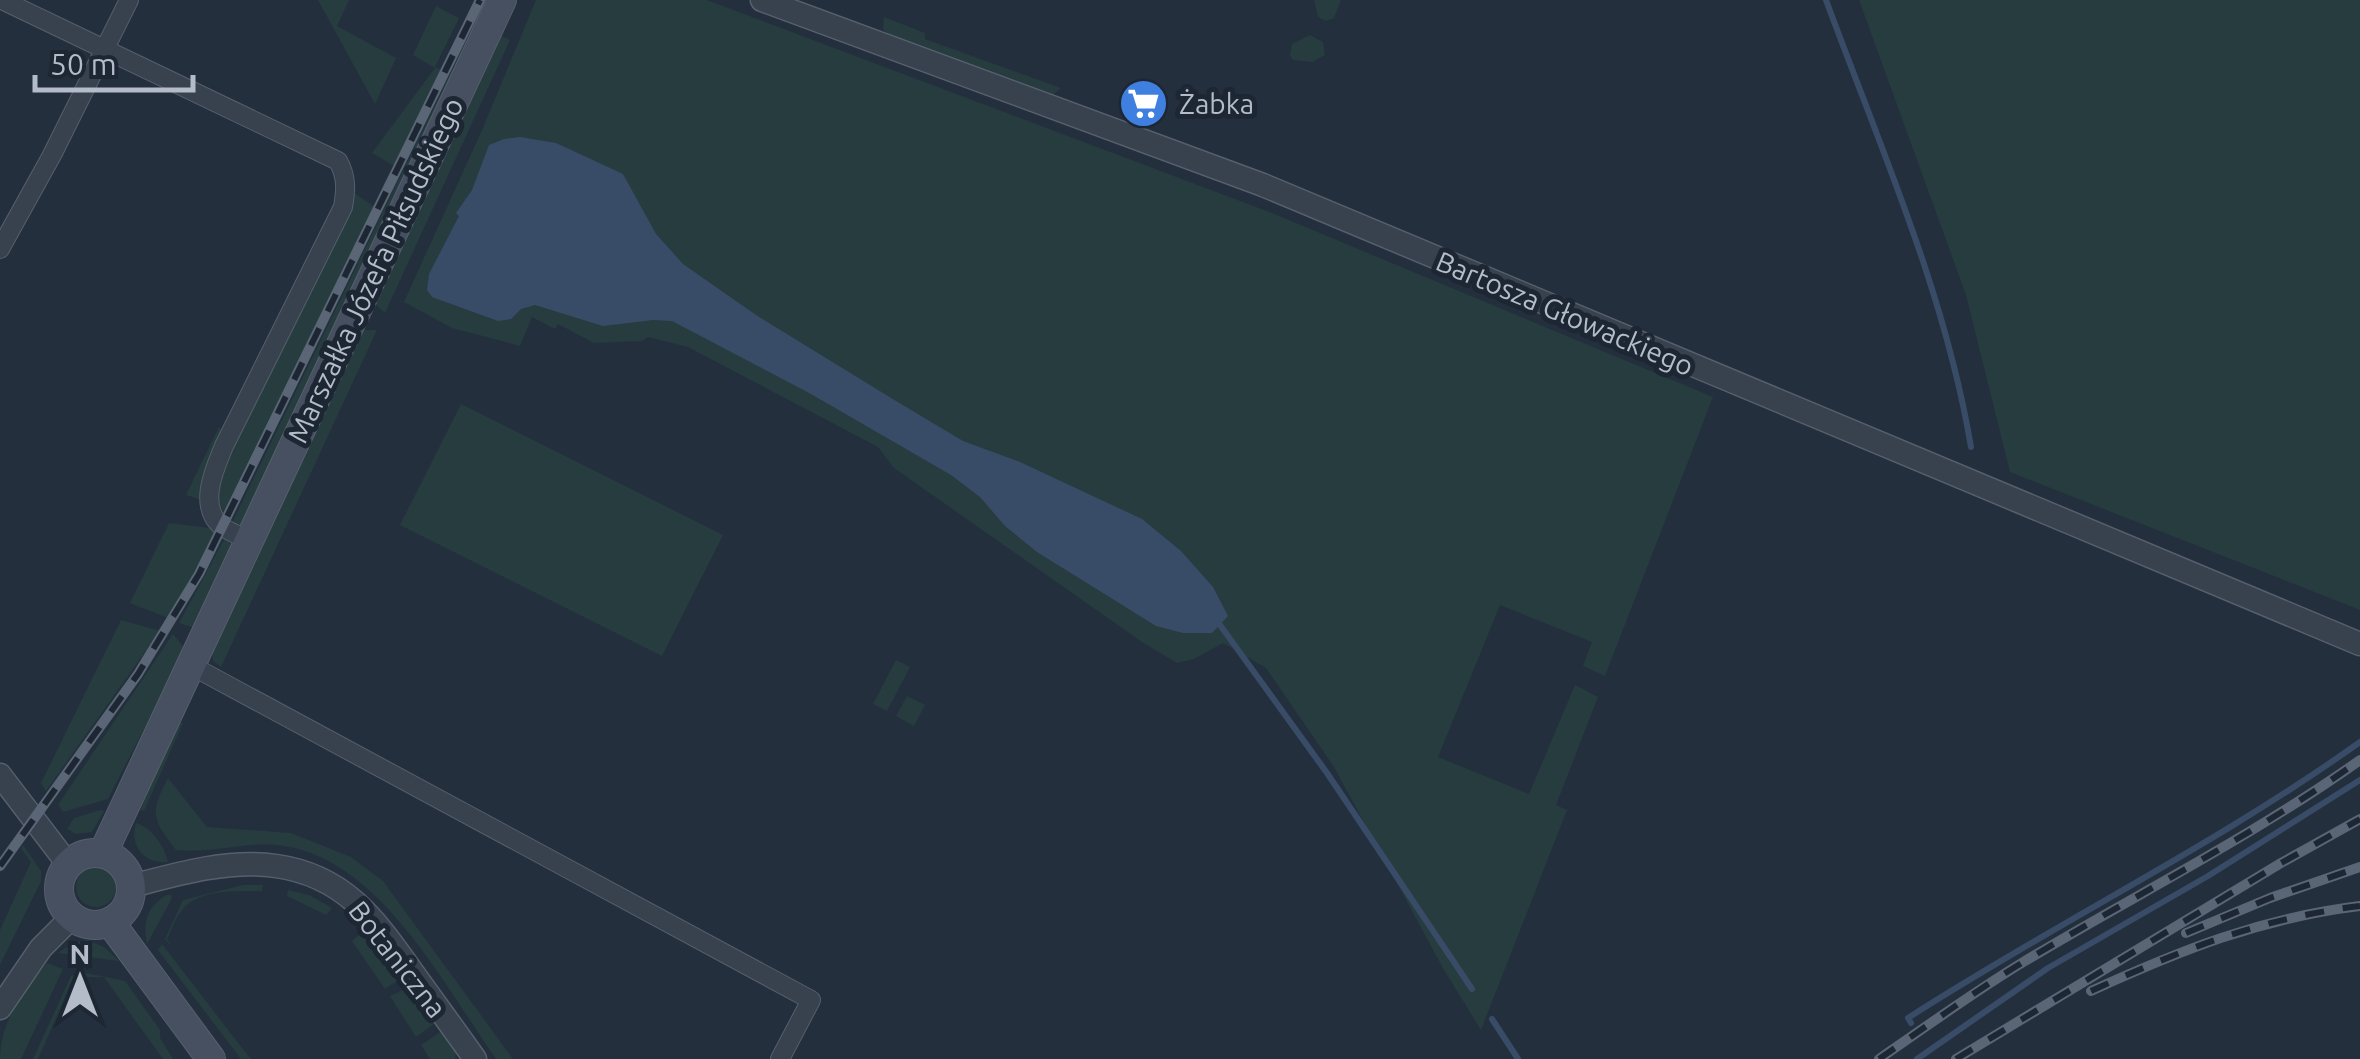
<svg xmlns="http://www.w3.org/2000/svg" width="2360" height="1059" font-family="Ubuntu,sans-serif">
	<rect width="100%" height="100%" fill="#242f3e"/>
	<g fill="#263c3f">
		<polygon points="318,0 349,0 337,26 396,58 375,104"/>
		<polygon points="486,0 489,0 243,527 231,525"/>
		<polygon points="536,0 707,0 1272,213 1713,397 1605,676 1583,666 1592,642 1500,605 1438,757 1529,794 1575,685 1598,697 1556,805 1567,810 1481,1030 1444,970 1334,767 1266,668 1223,643 1194,659 1177,663 1142,642 894,468 878,447 688,347 648,337 642,341 594,343 558,324 555,329 532,317 520,346 452,328 404,302 482,130"/>
		<polygon points="1341,0 1334,18 1326,21 1318,17 1314,0"/>
		<polygon points="1859,0 2360,0 2360,610 2010,472 1966,295"/>
		<polygon points="436,6 459,18 435,67 443,71 396,167 372,153 435,68 413,55"/>
		<polygon points="884,17 925,33 925,39 1061,88 1053,95 1045,96 889,37 883,29"/>
		<polygon points="500,35 510,40 385,313 374,303"/>
		<polygon points="1310,35 1323,42 1325,55 1312,62 1293,60 1290,55 1292,44"/>
		<path d="M350,190L376,208L225,514C214,498 219,478 223,461Z"/>
		<polygon points="362,330 377,330 221,667 213,661 212,651"/>
		<polygon points="461,404 723,535 662,656 400,525"/>
		<polygon points="219,427 224,432 199,499 186,495"/>
		<polygon points="169,523 217,529 195,576 168,618 130,603"/>
		<polygon points="226,536 232,547 195,628 179,623"/>
		<polygon points="121,620 160,631 46,791 41,783"/>
		<polygon points="173,634 185,649 108,799 63,812 58,805"/>
		<polygon points="896,660 910,667 887,711 873,704"/>
		<polygon points="907,696 925,705 914,726 896,716"/>
		<polygon points="176,723 183,723 144,811 140,810"/>
		<path d="M168,778L207,827L291,833L351,857L383,881L513,1059H496C444,985 380,860 284,846C247,840 212,854 176,850C151,818 150,813 168,778Z"/>
		<polygon points="100,810 104,811 92,832 76,834 67,829 74,818"/>
		<path d="M136,823C152,828 164,845 168,862C144,864 129,846 136,823Z"/>
		<polygon points="23,845 41,871 41,881 0,965 0,930 31,862 21,848"/>
		<circle cx="96" cy="887" r="20"/>
		<path d="M243,885H263L262,891C239,891 199,889 183,909C176,917 172,929 167,939L172,948L165,939L183,900Z"/>
		<polygon points="288,890 309,895 332,908 326,915 287,896"/>
		<path d="M166,895H172L171,900L147,944C143,921 146,909 166,895Z"/>
		<polygon points="361,933 397,981 385,989 352,941"/>
		<polygon points="87,940 104,947 119,961 58,953 73,943"/>
		<polygon points="162,944 242,1048 251,1059 241,1059 158,950"/>
		<path d="M47,963L63,969L21,1059H0C0,1021 24,991 47,963Z"/>
		<polygon points="81,972 125,981 160,1030 160,1038 173,1059 163,1059 104,977 74,977 38,1059 33,1059 71,976"/>
		<polygon points="409,987 435,1023 416,1037 390,996"/>
		<polygon points="442,1031 456,1052 455,1059 430,1059 421,1045"/>
	</g>
	<polygon fill="#394c67" points="520,137 556,143 623,174 656,234 683,264 756,315 896,401 963,441 1020,462 1142,519 1181,551 1213,587 1228,616 1212,633 1183,633 1156,626 1037,552 1005,526 980,497 951,475 811,394 672,321 653,320 603,326 535,305 521,309 511,319 498,321 432,297 427,290 429,274 459,216 456,213 472,190 489,145 504,139"/>
	<g fill="none" stroke-linecap="round" stroke-linejoin="round">
		<g stroke="#394c67" stroke-width="6">
			<path d="M1826,0C1880,147 1945,292 1971,447"/>
			<polyline points="1220,625 1327,773 1472,989"/>
			<polyline points="1492,1019 1518,1059"/>
			<path d="M1911,1023L1908,1018C2057,922 2216,845 2360,742"/>
			<polyline points="1917,1059 2048,968 2208,876 2360,780"/>
		</g>
		<defs>
			<g id="minor">
				<path d="M2,0L338,161C347,177 346,190 343,207L224,446C215,468 198,504 220,525C227,531 240,536 249,540"/>
				<polyline points="0,249 52,155 129,0"/>
				<polyline points="192,666 811,1000 780,1059"/>
			</g>
			<g id="tertiary">
				<polyline points="762,0 1263,185 2360,644"/>
				<polyline points="0,775 68,864"/>
				<path d="M132,886C177,874 229,859 276,866C348,876 378,924 416,977C436,1005 456,1032 475,1059"/>
				<polyline points="0,1008 41,948 72,917"/>
			</g>
			<g id="secondary">
				<circle cx="95" cy="889" r="36"/>
				<polyline points="103,853 502,0"/>
				<polyline points="110,922 211,1059"/>
			</g>
		</defs>
		<use href="#minor" stroke="#565f6c" stroke-width="20"/>
		<use href="#tertiary" stroke="#565f6c" stroke-width="25"/>
		<use href="#secondary" stroke="#565f6c" stroke-width="30"/>
		<use href="#minor" stroke="#38414e" stroke-width="18"/>
		<use href="#tertiary" stroke="#38414e" stroke-width="22"/>
		<use href="#secondary" stroke="#465061" stroke-width="28"/>
		<defs>
			<g id="rail">
				<polyline points="0,866 138,674 199,574 480,0"/>
				<polyline points="2186,933 2270,898 2360,867"/>
				<path d="M2091,991C2181,950 2261,918 2360,906"/>
				<path d="M1879,1059C1927,1026 1975,991 2025,961C2137,894 2253,836 2360,760"/>
				<polyline points="1956,1059 2281,863 2360,819"/>
			</g>
		</defs>
		<use href="#rail" stroke="#5a6575" stroke-width="10"/>
		<use href="#rail" stroke="#1d2633" stroke-width="6" stroke-dasharray="19" stroke-linecap="butt"/>
	</g>
	<defs>
		<symbol id="supermarket-disc" viewBox="-11 -11 22 22"><circle r="9.5" fill="#3f7fe0" stroke="#1d2633"/><path d="M-6-5.5h2.5l.6 2H6L4.5 2H-2.5L-4.4-4H-6ZM-1.5 3.2a1.3 1.3 0 1 0 .1 0ZM3 3.2a1.3 1.3 0 1 0 .1 0Z" fill="#fff"/></symbol>
	</defs>
	<g fill-rule="evenodd">
		<use href="#supermarket-disc" x="1116" y="76" width="55" height="55"/>
	</g>
	<g text-anchor="middle" dominant-baseline="central" stroke-width="10" stroke-linejoin="round" paint-order="stroke">
		<g font-size="28" fill="#b4bcc9" stroke="#1d2633" text-anchor="start">
			<text x="1179" y="103">Żabka</text>
		</g>
		<g font-size="28" fill="#b4bcc9" stroke="#1d2633">
			<text transform="translate(375 270) rotate(-65)">Marszałka Józefa Piłsudskiego</text>
			<text transform="translate(1565 313) rotate(23)">Bartosza Głowackiego</text>
			<text transform="translate(398 959) rotate(52)">Botaniczna</text>
		</g>
	</g>
	<g transform="translate(80 979)" stroke="#1d2633" stroke-width="8" paint-order="stroke">
	<path d="M0-8L18 38L0 25L-18 38Z" fill="#b4bcc9"/>
	<text y="-15" font-size="28" font-weight="bold" text-anchor="middle" fill="#b4bcc9">N</text>
	</g>
	<path d="M35 75v15h158v-15" fill="none" stroke="#b4bcc9" stroke-width="5"/>
	<text x="50" y="75" font-size="30" fill="#b4bcc9" stroke="#1d2633" stroke-width="8" paint-order="stroke">50 m</text>
</svg>
